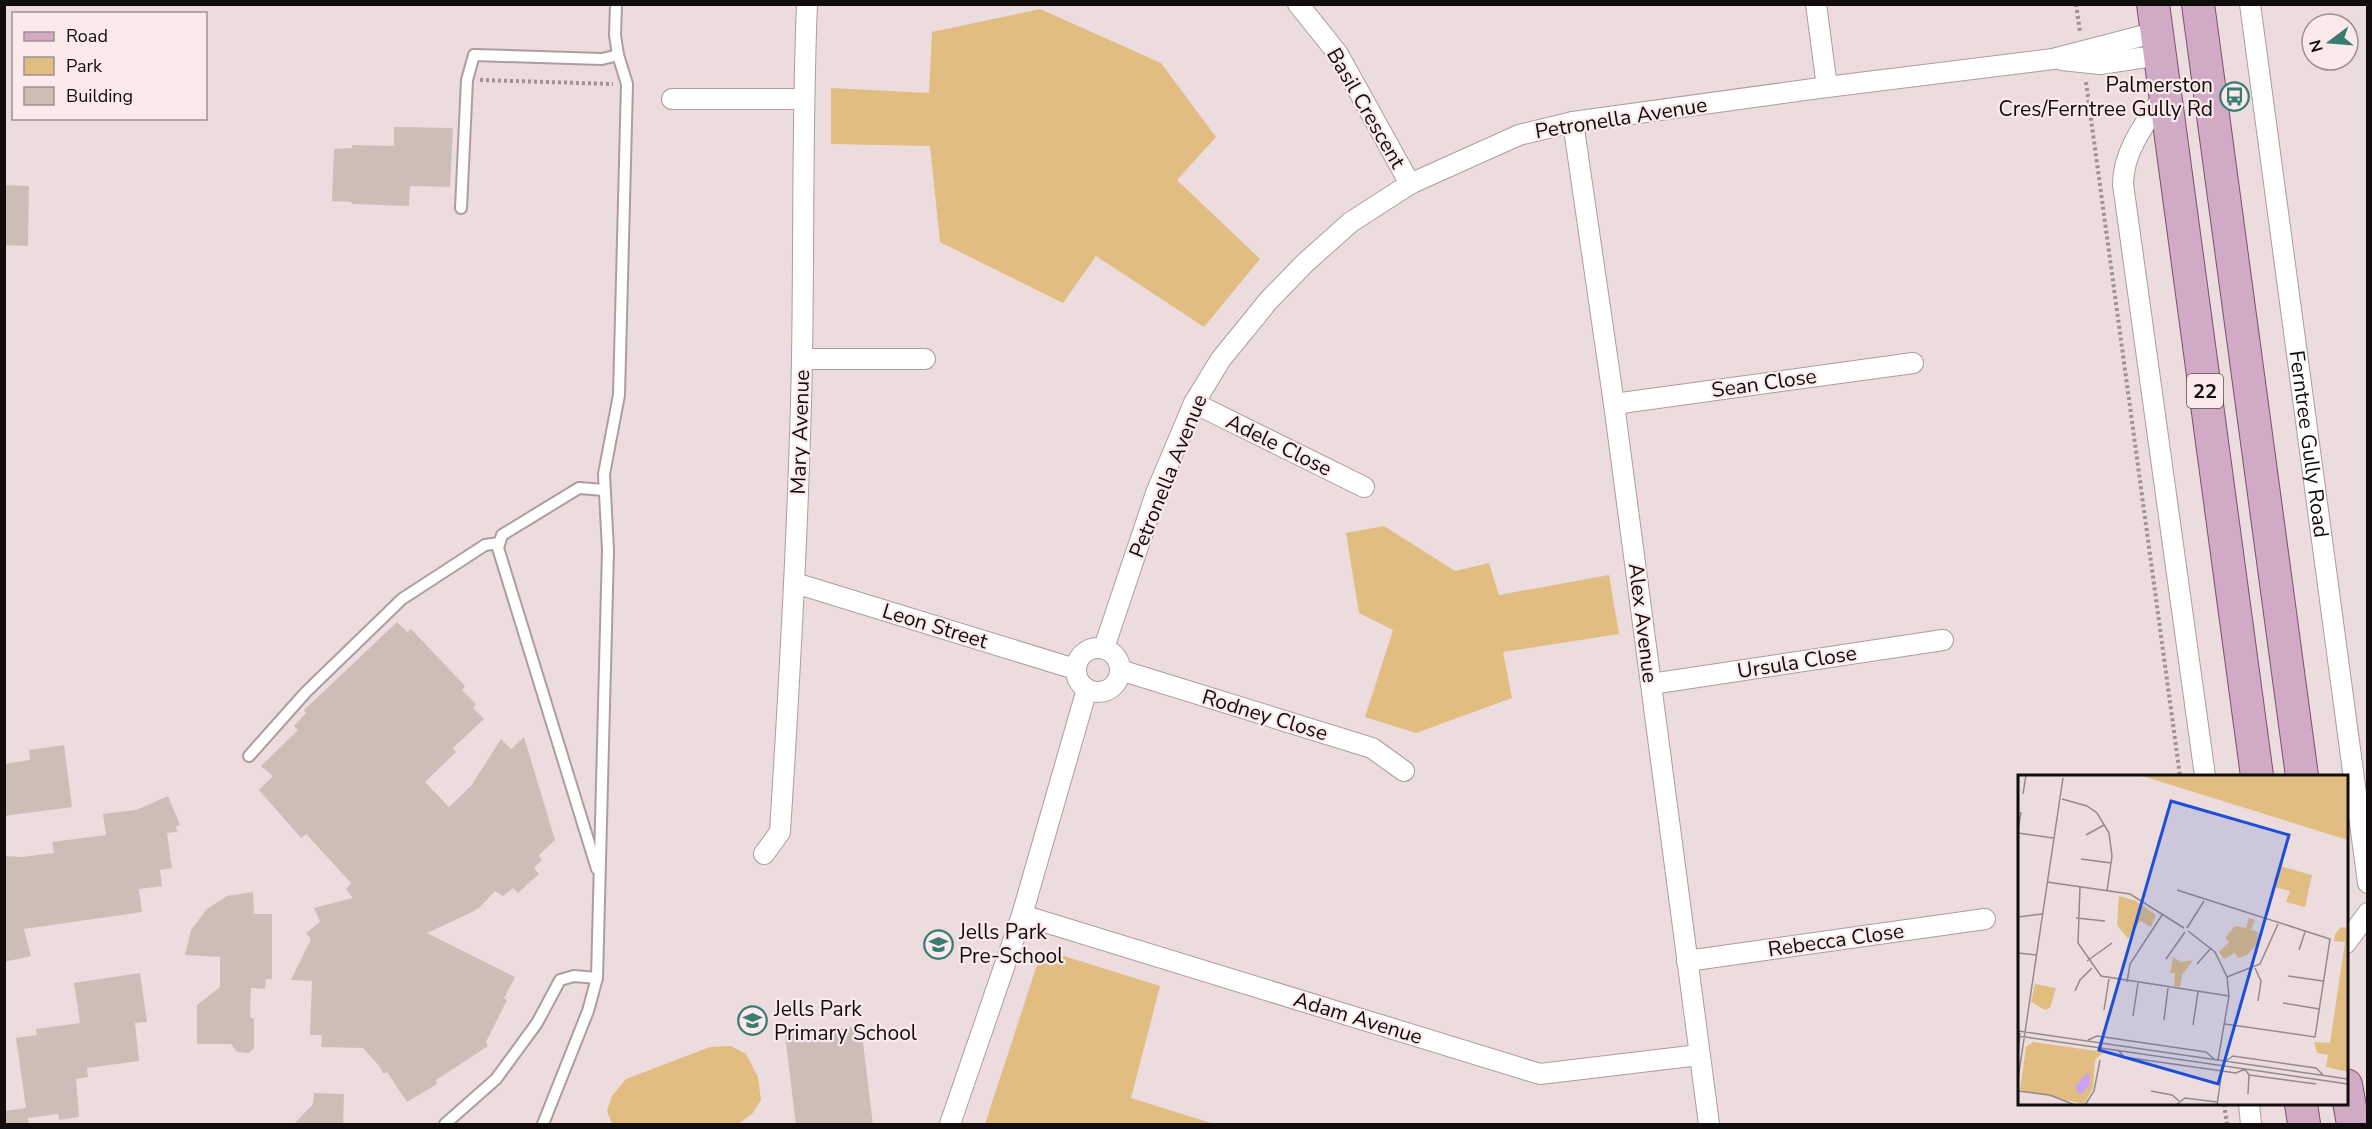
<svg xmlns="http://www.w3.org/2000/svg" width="2372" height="1129" font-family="'Nunito Sans',sans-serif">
	<rect width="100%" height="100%" fill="#eddcdd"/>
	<g fill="#e1bd82">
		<polygon points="1040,9 1161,63 1216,137 1177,180 1260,259 1204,327 1096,256 1063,303 940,242 930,146 831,144 831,88 929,93 932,32"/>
		<polygon points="1384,526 1455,571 1489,563 1499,595 1609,575 1619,634 1503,652 1512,698 1416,733 1365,717 1393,630 1359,613 1346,533"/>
		<polygon points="1064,956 1160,986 1131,1098 1214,1124 985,1124 1036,968 1044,958"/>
		<polygon points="731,1046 746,1054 758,1077 761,1100 752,1114 738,1124 612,1124 607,1111 612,1096 626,1079 710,1047"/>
	</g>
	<g fill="#ccbeb7">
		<polygon points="394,127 453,128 450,187 410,186 409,206 352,204 351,202 332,201 334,149 352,148 352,145 394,146"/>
		<polygon points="4,185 29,186 28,246 4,245"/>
		<polygon points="397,622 407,632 411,629 465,686 462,690 476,704 473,708 484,719 453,748 456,752 425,782 449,807 471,786 501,739 511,749 524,737 555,840 539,855 542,860 534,868 539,874 518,893 513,888 503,896 495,891 479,908 468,914 427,933 515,977 504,998 507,1000 486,1042 488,1046 436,1080 437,1084 407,1102 387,1072 383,1074 380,1067 363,1048 321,1047 322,1035 310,1035 312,981 291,980 311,939 306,933 320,922 314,908 353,898 346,889 351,883 306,834 301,838 259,790 273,776 261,766 298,730 294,726 306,713 304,710"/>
		<polygon points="64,745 72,807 4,816 4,764 30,760 29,750"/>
		<polygon points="168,796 180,825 176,826 177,832 167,833 172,868 160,870 162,886 139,889 142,912 24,929 31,956 4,962 4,856 22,857 54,853 52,842 106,835 103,814 136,810"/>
		<polygon points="253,892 254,914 272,914 272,979 266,979 265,989 251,988 250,1017 254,1019 254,1048 249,1053 237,1052 231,1044 197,1044 197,1005 220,987 220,957 185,955 191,930 207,909 227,896"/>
		<polygon points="140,973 147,1022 135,1023 139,1061 87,1068 88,1077 76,1079 79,1117 59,1120 58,1114 28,1118 29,1125 4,1125 4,1111 26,1108 16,1038 37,1035 36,1029 80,1023 74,983"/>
		<polygon points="861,1026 873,1125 796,1125 785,1035"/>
		<polygon points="314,1093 344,1094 343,1125 293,1125 313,1104"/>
	</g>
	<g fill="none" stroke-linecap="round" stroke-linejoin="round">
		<defs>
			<g id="service">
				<polyline points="616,4 615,35 618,55"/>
				<polyline points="461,208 467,80 474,55 602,59 618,55 627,84 619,395 604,474 608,550 597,978 588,1011 543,1124"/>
				<polyline points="249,756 306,692 402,599 485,545 499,543"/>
				<polyline points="597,869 498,548 502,535 579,488 604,490"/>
				<polyline points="445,1124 496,1079 537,1023 560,980 574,976 597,978"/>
			</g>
			<g id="minor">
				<polyline points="1298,4 1338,54 1410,184"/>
				<polyline points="1816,4 1827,87"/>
				<path id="s1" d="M2250,4L2368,883"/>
				<polyline points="2062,60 2100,64 2160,55"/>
				<path d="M2165,94C2147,121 2123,150 2123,184L2205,776"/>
				<polyline points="672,99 803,99"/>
				<polyline points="1573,122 1614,404 1709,1124"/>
				<polyline points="802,359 925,359"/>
				<polyline points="1194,403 1364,487"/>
				<polyline points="1614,404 1913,363"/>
				<polyline points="795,583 1075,669"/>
				<polyline points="1104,648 1156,493 1194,403 1221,359 1269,300 1305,263 1351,222 1410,184 1519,135 1573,122 1827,87 2053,59 2157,32"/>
				<circle cx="1098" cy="670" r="22"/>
				<polyline points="1120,670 1372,748 1404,771"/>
				<polyline points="1651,684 1943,640"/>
				<path d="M764,854L780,832C790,674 799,517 802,359C804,241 802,123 807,4"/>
				<polyline points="1022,915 1540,1074 1699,1055"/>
				<polyline points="2346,943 2368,913"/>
				<polyline points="1687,961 1985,919"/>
				<polyline points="2249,1104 2251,1124"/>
				<polyline points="950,1124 1022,915 1087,689"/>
			</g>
			<g id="primary">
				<polyline points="2153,4 2257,776"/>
				<polyline points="2198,4 2302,776"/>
				<polyline points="2346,1085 2353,1124"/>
				<polyline points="2301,1104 2304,1124"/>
			</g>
		</defs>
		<use href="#service" stroke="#ad9d9e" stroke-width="14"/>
		<use href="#minor" stroke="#ad9d9e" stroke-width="22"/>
		<use href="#primary" stroke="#7a4f6d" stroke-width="34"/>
		<g stroke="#9e9292" stroke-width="4" stroke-dasharray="3 3" stroke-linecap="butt">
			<polyline points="2076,4 2080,32"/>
			<polyline points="480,80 613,84"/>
			<polyline points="2086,82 2180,776"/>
			<polyline points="2224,1104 2227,1124"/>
		</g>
		<use href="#service" stroke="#fff" stroke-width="10"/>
		<use href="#minor" stroke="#fff" stroke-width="20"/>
		<use href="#primary" stroke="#d1aac6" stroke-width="32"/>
	</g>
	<defs>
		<symbol id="bus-ring" viewBox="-11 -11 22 22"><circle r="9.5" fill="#fbe9eb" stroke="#397d72" stroke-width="1.5"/><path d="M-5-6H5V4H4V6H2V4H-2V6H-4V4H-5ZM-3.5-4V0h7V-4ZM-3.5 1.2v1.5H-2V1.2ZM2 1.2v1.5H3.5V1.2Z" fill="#397d72"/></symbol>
		<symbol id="school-ring" viewBox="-11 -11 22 22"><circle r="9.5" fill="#fbe9eb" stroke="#397d72" stroke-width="1.5"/><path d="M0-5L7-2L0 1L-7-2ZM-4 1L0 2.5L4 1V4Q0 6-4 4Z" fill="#397d72"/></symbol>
	</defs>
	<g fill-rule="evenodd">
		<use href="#bus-ring" x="2218" y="80" width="33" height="33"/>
		<use href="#school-ring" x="922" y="928" width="33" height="33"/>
		<use href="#school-ring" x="736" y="1004" width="33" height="33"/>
	</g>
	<g text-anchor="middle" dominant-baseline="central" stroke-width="4.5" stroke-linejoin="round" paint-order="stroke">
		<rect fill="#fbe9eb" stroke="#584f50" stroke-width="1.5" x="2187" y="374" width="36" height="34" rx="4.5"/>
		<g font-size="20" font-weight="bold" fill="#120d0d">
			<text x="2205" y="391">22</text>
		</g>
		<g font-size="21" fill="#120d0d" stroke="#fbe9eb" text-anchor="start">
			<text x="2213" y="85" text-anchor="end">Palmerston<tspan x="2213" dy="24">Cres/Ferntree Gully Rd</tspan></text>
			<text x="959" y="932">Jells Park<tspan x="959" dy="24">Pre-School</tspan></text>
			<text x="774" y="1009">Jells Park<tspan x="774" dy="24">Primary School</tspan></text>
		</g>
		<g font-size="21" fill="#120d0d" stroke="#fbe9eb">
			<text transform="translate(1366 108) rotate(60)">Basil Crescent</text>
			<text transform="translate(1621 118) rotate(-9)">Petronella Avenue</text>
			<text transform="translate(1764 383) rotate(-8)">Sean Close</text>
			<text transform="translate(800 432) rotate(-88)">Mary Avenue</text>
			<text stroke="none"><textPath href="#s1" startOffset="444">Ferntree Gully Road</textPath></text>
			<text transform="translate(1279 445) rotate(26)">Adele Close</text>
			<text transform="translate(1168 476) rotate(-68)">Petronella Avenue</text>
			<text transform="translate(1643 623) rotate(83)">Alex Avenue</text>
			<text transform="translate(935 626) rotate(17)">Leon Street</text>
			<text transform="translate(1797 662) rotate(-9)">Ursula Close</text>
			<text transform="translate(1265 715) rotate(17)">Rodney Close</text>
			<text transform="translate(1836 940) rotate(-8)">Rebecca Close</text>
			<text transform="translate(1358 1018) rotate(17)">Adam Avenue</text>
		</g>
	</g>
	<g transform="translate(2018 775)">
		<rect width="330" height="330" fill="#eddcdd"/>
		<path d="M121,0H330V65ZM262,91L294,100L287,132L268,127L272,116L256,112ZM101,121L118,126L138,140L133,152L122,146L110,164L99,150ZM231,143L237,145L233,155L240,157L239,169L229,180L220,183L217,178L206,184L201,177L211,167L207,163L217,151L228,153ZM330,148V297L308,292L310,280L299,278L296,267L312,268L327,167L316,166L317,159L323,152L329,153ZM155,182L163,187L175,185L164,200L162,212L156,211L157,198H152ZM17,209L38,213L32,233L27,235L13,227ZM15,267L86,277L77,285L75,313L66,329L2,315L8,272Z" fill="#e1bd82"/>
		<path d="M69,298L72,300L71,311L62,320L57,312Z" fill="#c7a2f8"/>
		<path fill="none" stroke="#95898a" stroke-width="1.5" d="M5,19L8,0M44,24L69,31L79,38L91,58L94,81L89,116M0,55L3,37M0,58L35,63M68,60L86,50M63,84L93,88M29,107L112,119L166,153M62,112L60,168L83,201L211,221M159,115L312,164L297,262L207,249M0,142L24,139M58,143L87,146M169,153L186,126M170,156L197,177L209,202L211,221L200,285M281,175L287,157M0,178L18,180M148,184L167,157M69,186L94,168M179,189L193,173M237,193L243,206L240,226M270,201L305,206M209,202L242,189L260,149M109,207L112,189L144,140M57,216L62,205L74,193M265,228L301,234M86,235L91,204M115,241L120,208M146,245L150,213M175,250L180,217M0,256L330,304M0,261L330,309M70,265L79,261L188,277L196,284M100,275L106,282L218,298L227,294L231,300M0,281L2,258M208,286L215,281L298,293L306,301M231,300L298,309M0,304L45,3M0,316L32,320L57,330M133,316L154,320L161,326M230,319L231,300M67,330L76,316L82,285M158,330L167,323L199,327M199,330L204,296"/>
		<path fill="#1d4ed8" fill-opacity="0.15" stroke="#1d4ed8" stroke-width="3" d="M153,26L271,60L200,309L81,275Z"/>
		<rect width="330" height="330" fill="none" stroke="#120d0d" stroke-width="3"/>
	</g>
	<rect width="2372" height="1129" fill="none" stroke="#120d0d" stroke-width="12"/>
	<rect x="12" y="12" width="195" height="108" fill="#fbe9eb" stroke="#9e9192" stroke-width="1.5"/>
	<rect x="24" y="32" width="30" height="9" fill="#d1aac6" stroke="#9e9192" stroke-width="1.5"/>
	<text x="66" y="42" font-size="18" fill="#120d0d">Road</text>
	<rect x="24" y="57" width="30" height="18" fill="#e1bd82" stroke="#9e9192" stroke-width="1.5"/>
	<text x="66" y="72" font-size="18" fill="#120d0d">Park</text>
	<rect x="24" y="87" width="30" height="18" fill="#ccbeb7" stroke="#9e9192" stroke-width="1.5"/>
	<text x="66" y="102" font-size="18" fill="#120d0d">Building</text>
	<g transform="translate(2330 42) rotate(254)"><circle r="28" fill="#fbe9eb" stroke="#9e9192" stroke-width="1.5"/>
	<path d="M0-4.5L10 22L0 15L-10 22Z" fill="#397d72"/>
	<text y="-9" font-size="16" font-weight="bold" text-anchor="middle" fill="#120d0d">N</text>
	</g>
</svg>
